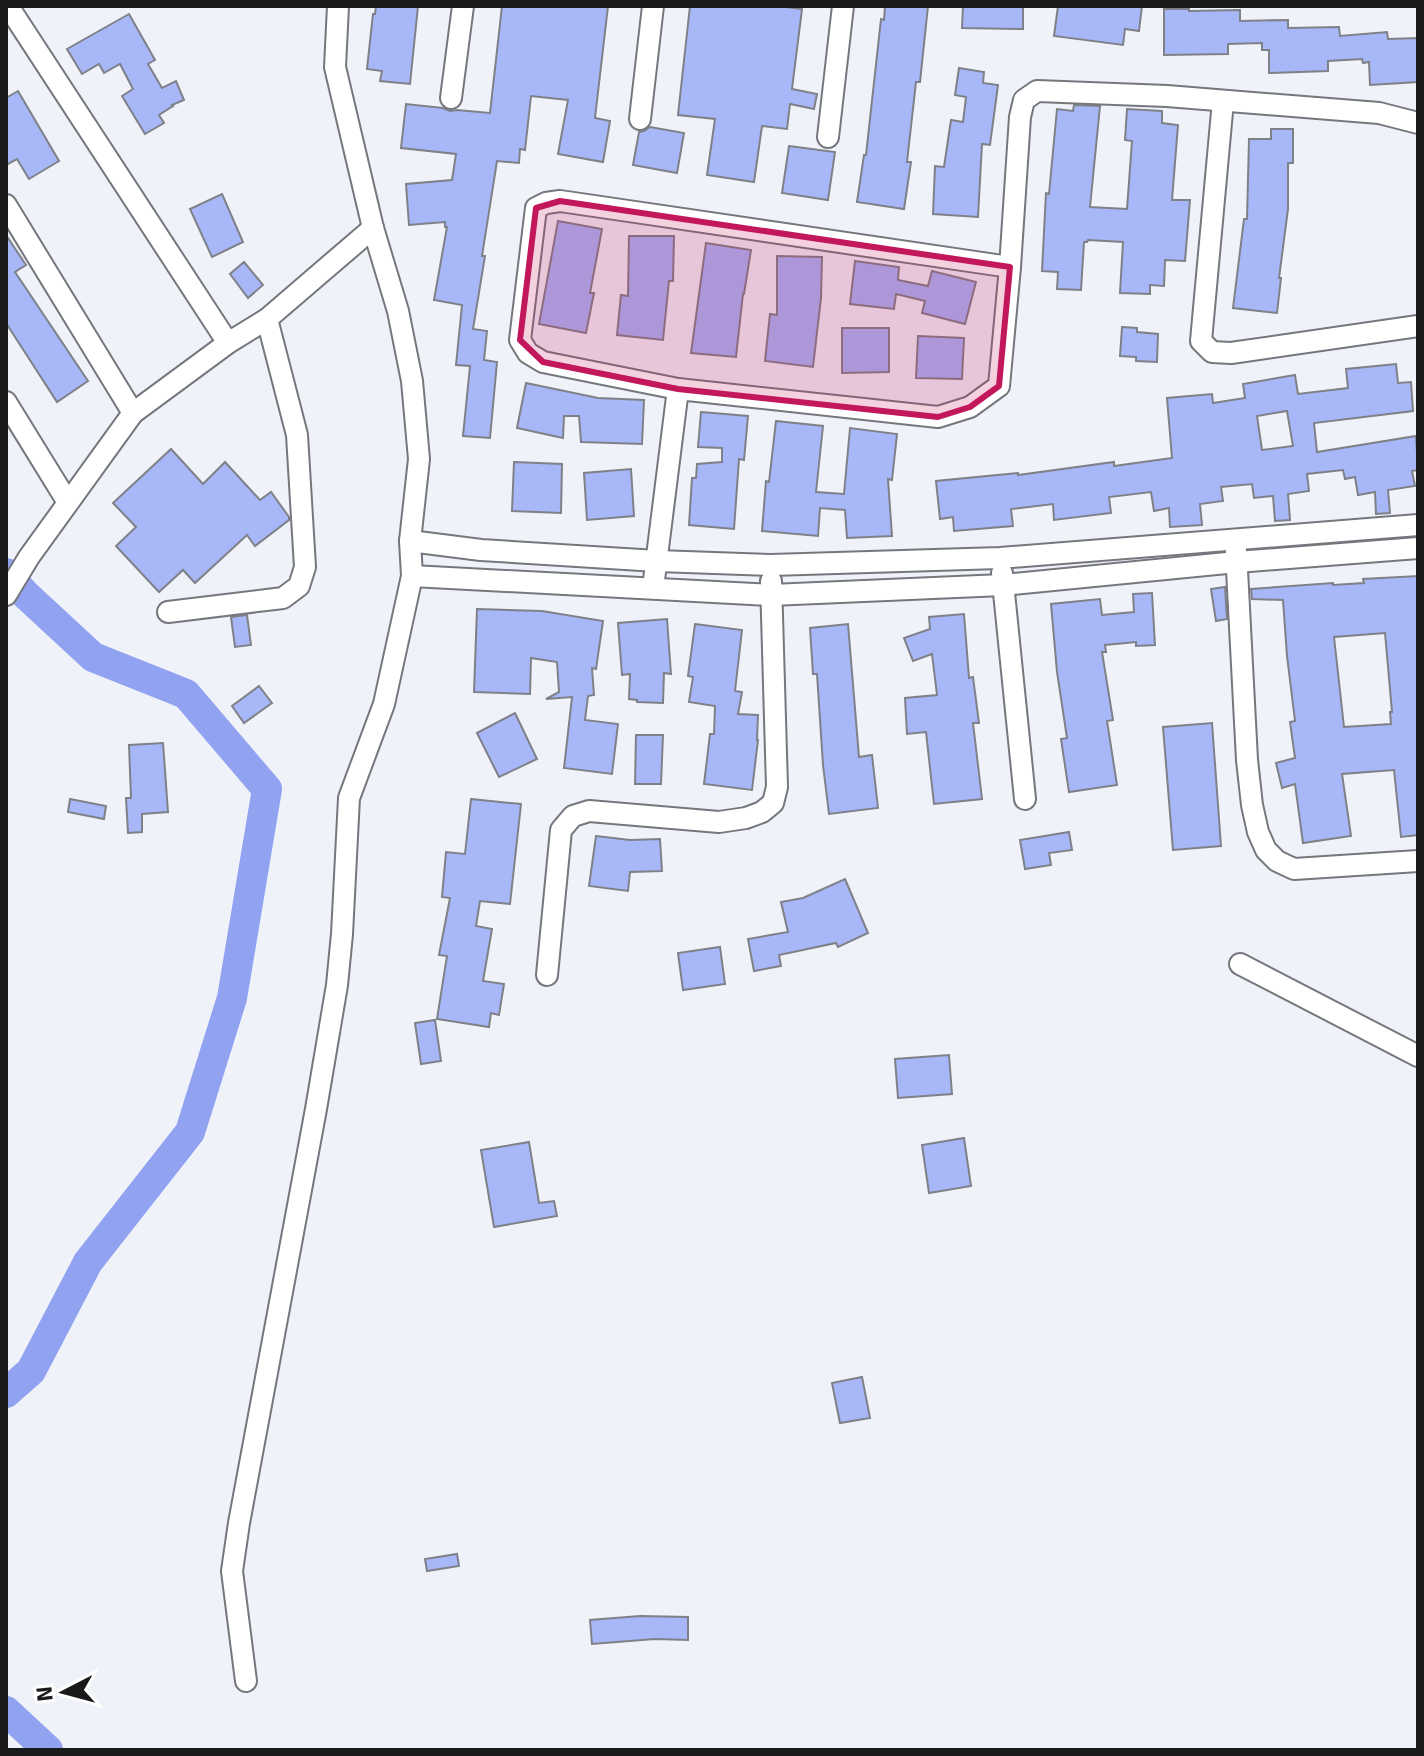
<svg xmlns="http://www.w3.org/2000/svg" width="1424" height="1756" font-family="Signika,sans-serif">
	<rect width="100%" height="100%" fill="#f0f2fa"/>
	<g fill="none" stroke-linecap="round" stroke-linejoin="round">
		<g stroke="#91a2f1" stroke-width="30">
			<polyline points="6,573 26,595 93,657 186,694 267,789 232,998 190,1132 88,1262 31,1371 6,1393"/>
			<polyline points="6,1711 48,1750"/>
		</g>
	</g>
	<g fill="#a8b7f8" stroke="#7f8188" stroke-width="2" fill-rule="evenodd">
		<polygon points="376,6 418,6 410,84 380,81 382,71 367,69 373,14 375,14"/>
		<polygon points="502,6 608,6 595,118 610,121 603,162 558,154 568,100 531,96 525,150 520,149 519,163 497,161 482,256 485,256 473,329 487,331 484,360 497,362 490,438 463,436 470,366 456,365 462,305 434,300 447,227 445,227 445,222 409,225 406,184 452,180 456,154 401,148 406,104 443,108 450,111 457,110 490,113"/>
		<polygon points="690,6 778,6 802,9 792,89 817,94 814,109 790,104 787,129 762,126 754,182 707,175 715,119 678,115"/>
		<polygon points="885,6 928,6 920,82 916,82 907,162 911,162 904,209 857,202 864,155 866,155 881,19 884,20"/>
		<polygon points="963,6 1023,6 1023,29 962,28"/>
		<polygon points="1058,6 1142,6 1139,31 1125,29 1123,45 1054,36"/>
		<polygon points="1164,9 1189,9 1189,11 1240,10 1240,21 1288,20 1288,28 1339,27 1340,36 1387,32 1388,39 1418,38 1418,82 1370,85 1369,62 1363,63 1362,59 1328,61 1328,71 1269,73 1269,50 1262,50 1262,43 1228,44 1228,54 1164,55"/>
		<polygon points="129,14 155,60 148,64 162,88 176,81 184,100 172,105 173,106 159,115 164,123 145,134 122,96 133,89 120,64 104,73 99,64 82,74 67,49"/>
		<polygon points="959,68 984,72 983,83 998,85 990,145 982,144 978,217 933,214 935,166 944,167 951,120 963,122 966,97 955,95"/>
		<polygon points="18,91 59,161 29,179 17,159 6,165 6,98"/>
		<polygon points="1074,105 1100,106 1090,207 1127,209 1132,141 1125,140 1127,109 1162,111 1162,123 1178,125 1172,200 1190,200 1185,261 1165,260 1164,286 1150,285 1150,294 1120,293 1123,242 1088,240 1087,242 1084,242 1081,290 1057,289 1058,272 1042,271 1046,193 1049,194 1057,109 1073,111"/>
		<polygon points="650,127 684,133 677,173 633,165 639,132 644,131"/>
		<polygon points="1271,129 1293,129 1293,163 1288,163 1288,209 1279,278 1281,278 1277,313 1233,308 1244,219 1247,219 1249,139 1271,139"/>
		<polygon points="789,146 835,152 828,200 782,193"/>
		<polygon points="222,194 243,242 212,257 190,209"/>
		<polygon points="558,221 602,229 590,293 594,293 586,333 539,324"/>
		<polygon points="6,235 26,265 15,272 88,381 57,402 6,323"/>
		<polygon points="629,236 674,236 673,281 669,281 663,340 617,335 621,295 628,296"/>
		<polygon points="706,243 751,250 744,294 743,294 736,357 691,353"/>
		<polygon points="777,256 822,257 821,298 813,367 765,361 770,314 777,315"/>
		<polygon points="855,261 899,267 898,280 928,286 932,271 976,282 965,324 922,313 925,301 896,294 894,309 850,304"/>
		<polygon points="244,262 263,285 248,298 230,274"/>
		<polygon points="1122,327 1137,328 1137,332 1158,334 1157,362 1136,361 1136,357 1120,356"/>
		<polygon points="842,328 889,328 889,372 842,373"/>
		<polygon points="918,336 964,338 962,379 916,378"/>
		<path d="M1396,364L1398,383L1411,382L1413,411L1314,423L1317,452L1416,436L1418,470L1412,471L1415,486L1388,490L1390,513L1376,514L1375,492L1358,495L1355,477L1345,479L1343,470L1307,474L1309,491L1288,494L1290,520L1275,521L1273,496L1254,498L1252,484L1221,487L1223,501L1200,504L1202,525L1170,527L1169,508L1154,511L1151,492L1109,497L1111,513L1054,520L1053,504L1011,509L1013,526L954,531L953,517L940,519L936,481L1018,473V475L1114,462V466L1172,458L1167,398L1212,394L1213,403L1245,398L1243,384L1295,375L1298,394L1348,388L1346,369ZM1287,411L1293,446L1262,450L1257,416Z"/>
		<polygon points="526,383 598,398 644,400 642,444 581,442 579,416 564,416 563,438 517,428"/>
		<polygon points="701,412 748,416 744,460 739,459 734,529 689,525 692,478 696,478 697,464 722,462 722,448 698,447"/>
		<polygon points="776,421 823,426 816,492 844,494 850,428 897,434 892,480 888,479 892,536 847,538 845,510 820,508 818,536 762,531 766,481 769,482"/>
		<polygon points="171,449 203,484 225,462 260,500 271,492 289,517 289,520 255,546 247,535 195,583 183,570 159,592 116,546 136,527 113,503"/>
		<polygon points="514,462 562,464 561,513 512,511"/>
		<polygon points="631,469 634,516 587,520 584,473"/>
		<path d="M1418,576V835L1401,837L1394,770L1342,774L1351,836L1303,843L1295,784L1282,788L1276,763L1295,758L1290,722L1295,721L1287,656L1283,600L1252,599L1251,589L1333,583V585L1364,583L1363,579ZM1385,633L1392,712H1390L1391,724L1344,727L1334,637Z"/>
		<polygon points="1225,587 1227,619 1216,621 1211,589"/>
		<polygon points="1152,593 1155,645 1136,646 1136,642 1105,645 1106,652 1102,652 1113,720 1107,721 1117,785 1069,792 1061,739 1067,738 1057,672 1051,604 1100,599 1102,615 1134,612 1133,594"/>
		<polygon points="477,609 542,611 603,621 596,669 592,668 594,695 588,696 585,720 618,724 612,774 564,768 572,697 546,699 559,692 557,662 531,658 530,694 474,692"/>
		<polygon points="964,614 969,678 973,677 979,723 973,723 982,799 934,804 926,732 907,734 905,698 937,695 932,654 913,661 904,638 930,629 929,617"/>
		<polygon points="247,615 251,645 235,647 231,617"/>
		<polygon points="667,619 671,674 664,673 663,703 637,702 637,700 629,699 630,674 622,675 618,623"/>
		<polygon points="695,624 742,630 735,691 742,692 738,714 758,715 757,740 758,740 752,790 704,784 710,734 714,734 715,706 689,702 693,677 688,676"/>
		<polygon points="848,624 859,757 872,755 878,808 829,814 823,765 817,674 813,674 810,628"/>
		<polygon points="259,686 272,703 244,723 232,706"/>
		<polygon points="515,713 537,759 499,777 477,733"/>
		<polygon points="1212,723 1221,846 1173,850 1163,727"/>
		<polygon points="636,735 663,735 661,784 635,784"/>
		<polygon points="163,743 168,812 142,814 142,832 128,833 126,798 131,798 129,745"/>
		<polygon points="70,799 106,806 104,819 68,812"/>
		<polygon points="471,799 521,804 510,904 480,901 476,926 492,929 483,981 504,984 499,1015 491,1013 489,1027 437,1019 447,956 439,955 450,898 442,897 446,852 465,854"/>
		<polygon points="1069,832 1072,850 1049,853 1051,865 1025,869 1020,840"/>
		<polygon points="596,836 630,840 660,839 662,871 630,872 628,891 589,886"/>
		<polygon points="845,879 868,933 838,947 836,943 779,955 781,966 754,971 748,939 788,932 781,902 803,898"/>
		<polygon points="720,947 725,984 683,990 678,953"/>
		<polygon points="435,1020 441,1061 421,1064 415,1023"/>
		<polygon points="949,1055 952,1094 898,1098 895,1059"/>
		<polygon points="964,1138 971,1186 929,1193 922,1145"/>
		<polygon points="529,1142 539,1203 554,1201 557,1216 494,1227 481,1150"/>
		<polygon points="862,1377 870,1418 840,1423 832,1383"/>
		<polygon points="457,1554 459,1566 427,1571 425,1559"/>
		<polygon points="640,1616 688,1617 688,1640 655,1639 592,1644 590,1620"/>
	</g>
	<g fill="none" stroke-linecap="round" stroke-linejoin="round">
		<defs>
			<g id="minor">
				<polyline points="8,6 228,343"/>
				<polyline points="451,98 463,6"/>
				<polyline points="1223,101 1201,341 1212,352 1231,353 1418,326"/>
				<polyline points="640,119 653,6"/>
				<polyline points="828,137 843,6"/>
				<polyline points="6,205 133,413"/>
				<polyline points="678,389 543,362 528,353 520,340 536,208 546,203 560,201 1010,267"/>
				<polyline points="6,402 67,501"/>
				<polyline points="410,541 481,550 657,561 771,565 1000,558 1418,525"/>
				<polyline points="1236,551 1247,760 1252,805 1258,832 1266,850 1277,861 1294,869 1418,861"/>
				<polyline points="1002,573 1025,799"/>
				<polyline points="412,576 771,595 1003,585 1237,562 1418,548"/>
				<polyline points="653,588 678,389 938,417 970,407 999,386 1010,267 1020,117 1024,100 1037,91 1167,96 1379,113 1418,123"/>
				<polyline points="6,595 29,557 133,413 228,343 267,319 373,228"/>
				<polyline points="168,612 283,598 299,586 305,567 297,435 267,319"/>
				<polyline points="1240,964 1418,1056"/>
				<polyline points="547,975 561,830 573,816 589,811 719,822 746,818 762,812 773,803 777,787 771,581"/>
				<polyline points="246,1681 232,1571 239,1523 316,1109 337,985 342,934 349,798 384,704 412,576 410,541 419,459 412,381 398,311 373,228 335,67 338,6"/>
			</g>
		</defs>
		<use href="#minor" stroke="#75777d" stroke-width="24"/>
		<use href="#minor" stroke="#fff" stroke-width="20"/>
	</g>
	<path fill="#c2185b" fill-opacity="0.2" stroke="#c2185b" stroke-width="6" stroke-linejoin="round" d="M560,201L1010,267L999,386L970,407L938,417L678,389L543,362L520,340L536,208Z"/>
	<rect width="1424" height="1756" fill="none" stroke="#191a1c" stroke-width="16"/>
	<g transform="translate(64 1692) rotate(264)" stroke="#ffffff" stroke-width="6" paint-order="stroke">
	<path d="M0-6L14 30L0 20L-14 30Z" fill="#191a1c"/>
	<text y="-12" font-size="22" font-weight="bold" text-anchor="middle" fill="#191a1c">N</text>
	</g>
</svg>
